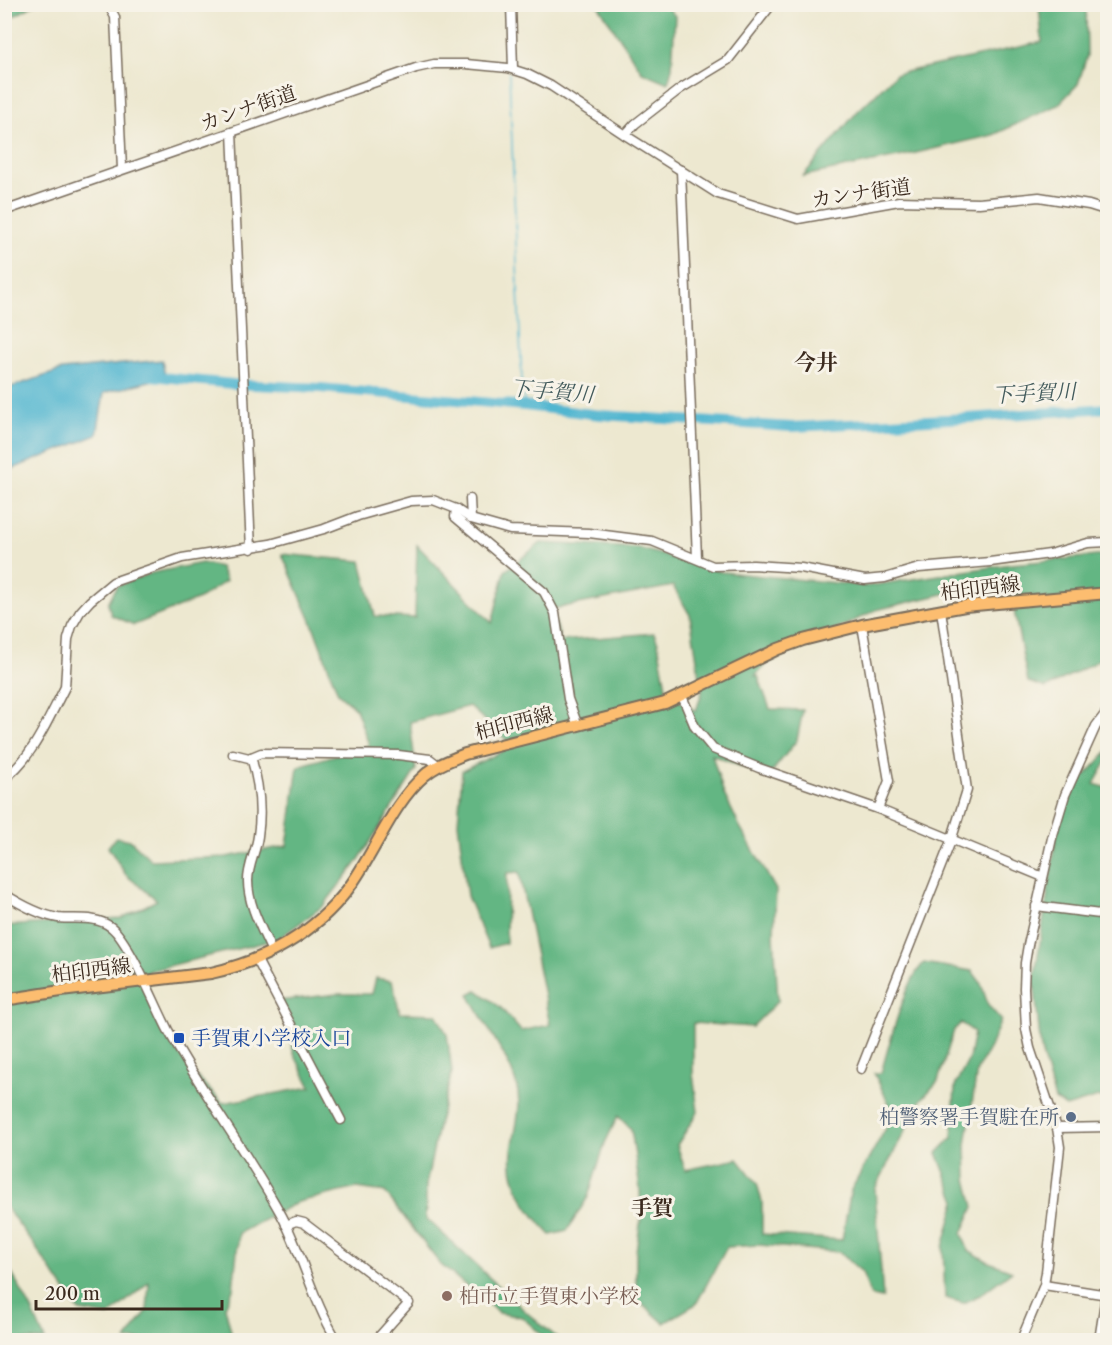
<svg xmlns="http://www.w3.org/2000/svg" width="1112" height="1345" font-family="'Libre Caslon Text','Noto Serif JP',serif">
	<rect width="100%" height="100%" fill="#f7f3e8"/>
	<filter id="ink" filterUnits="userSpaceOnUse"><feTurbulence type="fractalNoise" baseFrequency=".0167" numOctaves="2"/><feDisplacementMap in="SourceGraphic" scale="12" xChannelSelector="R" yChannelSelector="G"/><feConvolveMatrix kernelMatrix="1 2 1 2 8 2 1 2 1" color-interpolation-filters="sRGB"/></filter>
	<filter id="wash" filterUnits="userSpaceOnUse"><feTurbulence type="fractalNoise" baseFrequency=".008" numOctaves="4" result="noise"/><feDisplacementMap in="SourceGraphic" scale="24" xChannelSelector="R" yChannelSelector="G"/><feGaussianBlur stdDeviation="1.35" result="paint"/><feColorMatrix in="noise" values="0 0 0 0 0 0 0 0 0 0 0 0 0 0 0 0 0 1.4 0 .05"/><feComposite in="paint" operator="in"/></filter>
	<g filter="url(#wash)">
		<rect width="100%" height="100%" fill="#ede8d0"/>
		<g fill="#63b683" stroke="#4f7050" stroke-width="1.5" fill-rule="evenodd">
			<polygon points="5,4 34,4 34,5 5,21"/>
			<polygon points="598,5 665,5 675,16 672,68 668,83 642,72"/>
			<polygon points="1039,5 1086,5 1087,56 1078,84 1058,105 993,135 903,156 803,176 857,112 896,74 1042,42"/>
			<path d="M541,543L638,548L722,572L868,586L1011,564L1107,555V653L1094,663L1046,688L1028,682L1010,590L943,594L876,610L766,664L755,676H758L770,709L803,710L797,740L768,777L712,755L724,794L739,825L776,890L774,934L778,1001L752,1027L693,1023V1074L698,1112L677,1145L685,1170L738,1159L757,1183L762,1202V1234L842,1240L851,1190L894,1114L874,1073H881C889,1046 905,980 924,963L972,971L981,983L988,1005L1001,1020L990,1047L977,1070L966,1145L967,1179L974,1207L962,1233L968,1250L989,1262L1012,1271L980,1295L963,1303L945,1298L943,1247L956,1201L937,1153L952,1138L955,1086L969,1059L974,1032L961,1023L954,1030L938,1081L921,1100L875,1189L883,1298L871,1296L862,1272L839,1252L759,1245L727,1247L696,1304L664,1323L636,1298V1251L641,1218L640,1189L631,1129L618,1116L605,1143L588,1197L567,1231L551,1235C529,1213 508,1183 512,1151C515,1128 523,1107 516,1083C507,1053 483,1024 469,994L477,990L500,1007L521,1031L550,1025L519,872L507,873L506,943L489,948L467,896L458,823L462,771L513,746L469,706L410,722L416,770L356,864L323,906L278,939L148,971V996L162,1028L190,1070L223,1103L311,1087L294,1054L279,1001L337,994H372L376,978L392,981L400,1013L436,1014L447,1034L452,1072L439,1122L426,1185V1218L527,1313L560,1340H540L543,1336L522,1317L499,1313L440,1264L385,1192L357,1188L298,1202L239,1233L233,1289L225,1307L233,1340H126L147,1311L149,1282L109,1316L79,1311L32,1242L5,1206L4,1035H10L5,1021V926L122,918L157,900L126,875L108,847L116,837L130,840L151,860L226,857L287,846L298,766L369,745L356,709L338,693L312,623L282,554L361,561L375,616L415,618L417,545L492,623L505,571ZM673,586L690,615L702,692L696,711L667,693L658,643L654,633L561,641L552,609Z"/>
			<polygon points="202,563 220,567 226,581 199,599 134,625 111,615 108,603 117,586 152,573"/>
			<polygon points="1107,752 1107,761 1094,784 1108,788 1108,983 1104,1037 1107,1050 1107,1100 1098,1097 1066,1107 1055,1100 1041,1050 1034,981 1058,827 1071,791"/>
			<polygon points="4,1259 33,1312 45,1340 5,1340"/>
		</g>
		<polygon fill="#51b6d0" stroke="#467077" stroke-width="1.5" points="162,360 165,377 104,393 97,435 5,472 5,389 62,370"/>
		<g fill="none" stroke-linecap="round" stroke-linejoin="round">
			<g stroke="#51b6d0" stroke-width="1.5">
				<polyline points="506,4 508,55"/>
				<polyline points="509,73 522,382 525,406"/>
			</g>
			<polyline stroke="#51b6d0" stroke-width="10" points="151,376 233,384 320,388 525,406 601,415 792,427 968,418 1108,408"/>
		</g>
	</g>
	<g filter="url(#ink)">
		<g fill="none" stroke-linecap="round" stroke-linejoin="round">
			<defs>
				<g id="minor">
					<polyline points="108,4 115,17 122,169"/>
					<polyline points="511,4 513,69"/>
					<polyline points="232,132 251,549"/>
					<polyline points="625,135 635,124 680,89 728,60 772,4"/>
					<polyline points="681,170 697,558"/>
					<polyline points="4,211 416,68 434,64 466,64 508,68 527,74 551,86 625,135 718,194 798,219 899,201 979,203 1039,197 1089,205 1108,211"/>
					<polyline points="470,499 471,519"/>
					<polyline points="456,509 455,517 544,592 555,613 568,699 578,726"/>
					<polyline points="862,625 889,781 878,809"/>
					<polyline points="682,696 695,727 713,749 759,768 878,809 1043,877"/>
					<polyline points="233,754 249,758 261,753 398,755 430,759 439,766"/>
					<path d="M251,757C259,783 262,809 258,836C256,852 248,865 248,881C248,906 263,931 272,952"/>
					<path d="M4,779C31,759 46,724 61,695L65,687L68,639L72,626L80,612L90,601L113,582L182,558L270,544L324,529L358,516L411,501L433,500L456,509L471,519L510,530L589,533L652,541L713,566L753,565L801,568L865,580L885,578L919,568L990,562L1050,554L1088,543L1108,542"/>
					<path d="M4,894C20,904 40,915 58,918C76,920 95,915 111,927C129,941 156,1007 168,1030C203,1094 247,1152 282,1216C303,1256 313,1302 337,1340"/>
					<polyline points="1036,906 1108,915"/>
					<polyline points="257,960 341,1120"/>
					<polyline points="861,1069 951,841 967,790 941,610"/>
					<polyline points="1057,1128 1108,1127"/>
					<polyline points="286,1225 296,1221 304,1223 409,1303 376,1340"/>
					<polyline points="1044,1285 1108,1295"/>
					<polyline points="1021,1340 1044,1285 1046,1272 1060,1147 1057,1128 1030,1048 1026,1029 1024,988 1025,963 1028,945 1052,838 1065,795 1096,726 1108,710"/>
					<polyline points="1099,1340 1106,1295"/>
				</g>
				<path id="major" d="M4,1000L61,991L211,973C265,961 315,933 348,889C374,855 392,803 425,775C436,765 451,760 465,754L665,703L778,649L803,640L862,625L965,606L1108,593"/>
			</defs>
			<use href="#minor" stroke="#796c5c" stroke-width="11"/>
			<use href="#major" stroke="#796c5c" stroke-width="14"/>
			<use href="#minor" stroke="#fff" stroke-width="8"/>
			<use href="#major" stroke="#fcbd6f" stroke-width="10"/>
		</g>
	</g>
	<rect fill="#1a4fb4" stroke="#f7f3e8" stroke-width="2" x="173" y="1032" width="12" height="12" rx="3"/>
	<circle fill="#5c6f8a" stroke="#f7f3e8" stroke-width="2" cx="1071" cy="1117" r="6"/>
	<circle fill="#8d6e63" stroke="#f7f3e8" stroke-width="2" cx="447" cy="1296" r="6"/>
	<g text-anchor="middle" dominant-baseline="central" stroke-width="6" stroke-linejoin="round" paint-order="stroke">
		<g font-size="20" fill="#3b2a1e" stroke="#f7f3e8">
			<text transform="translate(248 108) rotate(-19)">カンナ街道</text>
			<text transform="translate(861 193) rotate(-8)">カンナ街道</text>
			<text transform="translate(980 588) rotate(-7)">柏印西線</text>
			<text transform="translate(514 723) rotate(-14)">柏印西線</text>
			<text transform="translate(91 970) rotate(-7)">柏印西線</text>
		</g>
		<g font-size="20" fill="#164399" stroke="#f7f3e8" text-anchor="start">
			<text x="191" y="1038">手賀東小学校入口</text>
		</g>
		<g font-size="20" fill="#4e5e75" stroke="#f7f3e8" text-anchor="end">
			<text x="1059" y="1117">柏警察署手賀駐在所</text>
		</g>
		<g font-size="20" fill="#785e54" stroke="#f7f3e8" text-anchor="start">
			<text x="459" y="1296">柏市立手賀東小学校</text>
		</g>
		<g font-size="21" font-style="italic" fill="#435b5c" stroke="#f7f3e8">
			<text transform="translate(552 391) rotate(5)">下手賀川</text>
			<text transform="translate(1034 393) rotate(-3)">下手賀川</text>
		</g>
		<g font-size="21" font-weight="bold" fill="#3b2a1e" stroke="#f7f3e8">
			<text x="652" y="1207">手賀</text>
		</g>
		<g font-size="22" font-weight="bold" fill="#3b2a1e" stroke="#f7f3e8">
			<text x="816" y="362">今井</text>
		</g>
	</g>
	<rect width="1112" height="1345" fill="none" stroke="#f7f3e8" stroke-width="24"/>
	<path d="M36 1300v9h186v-9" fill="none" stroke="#3b2a1e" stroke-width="3"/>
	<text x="45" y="1300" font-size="18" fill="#3b2a1e" stroke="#f7f3e8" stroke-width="4.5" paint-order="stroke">200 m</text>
</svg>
